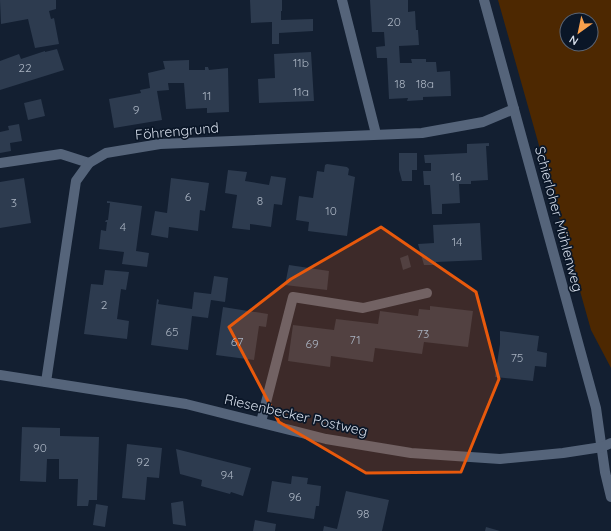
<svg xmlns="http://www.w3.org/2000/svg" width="611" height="531" font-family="Quicksand,sans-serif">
	<rect width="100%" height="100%" fill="#131f31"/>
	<path fill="#4d2801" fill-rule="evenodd" d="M498,0H611V368L591,330ZM567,20H591V44H567Z"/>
	<g fill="#2d3b4f">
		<polygon points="0,0 56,0 56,9 49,11 51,19 54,18 59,44 35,48 28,19 1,24"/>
		<polygon points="250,0 282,0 282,11 281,11 281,20 313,19 313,31 279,33 279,44 272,44 272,22 251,23"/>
		<polygon points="370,0 408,0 408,12 415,11 416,30 418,30 419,45 399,46 400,63 412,63 411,59 426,59 426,62 436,62 437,72 450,71 451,96 423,97 423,100 407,101 408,98 389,99 387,58 377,58 376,47 385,46 384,32 372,32"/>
		<polygon points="57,49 64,70 0,90 0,61 19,54 21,59 45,51 45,52"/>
		<polygon points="311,52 314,101 259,103 258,79 275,78 274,54"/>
		<polygon points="189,60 189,70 205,70 205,67 208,67 209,70 228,68 229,112 207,113 207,108 186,109 184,83 168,83 169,90 157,91 162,120 114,128 109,99 141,93 140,90 150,88 148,73 165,69 163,61"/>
		<polygon points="41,99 45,116 28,120 24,103"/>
		<polygon points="19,124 22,141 10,143 11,151 0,153 0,132 9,130 8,126"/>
		<polygon points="489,143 489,146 486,146 488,180 471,181 471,184 459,184 460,203 442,204 442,214 432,214 430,185 424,185 423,171 431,171 431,163 425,163 424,155 467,153 467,144"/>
		<polygon points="399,153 417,153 417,170 412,170 412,181 402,181 399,170"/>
		<polygon points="327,164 347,167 349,169 348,175 355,177 347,236 308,231 309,222 296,220 299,196 313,198 317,171 324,172 325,165"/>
		<polygon points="228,170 247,172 245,181 269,185 271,176 286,178 282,205 274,204 271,227 250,224 250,230 232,228 237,195 225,193"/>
		<polygon points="24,178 31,223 0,228 0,182"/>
		<polygon points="171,178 209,183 205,211 200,210 198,231 169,227 168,238 151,235 155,211 167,213"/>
		<polygon points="107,201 142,206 136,251 149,253 147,267 122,264 124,252 99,249 101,230 106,231 107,222 105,222 106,220 108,220 110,203 107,203"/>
		<polygon points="480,223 482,260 436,262 436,265 424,265 418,244 434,243 433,225"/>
		<polygon points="408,255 411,267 403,270 400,258"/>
		<polygon points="289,265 329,271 327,290 285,285"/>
		<polygon points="105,270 129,272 126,290 121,289 117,319 129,321 127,339 84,334 91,284 103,285"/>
		<polygon points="214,276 228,278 225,302 211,300 208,318 192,316 188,350 151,345 157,299 159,300 158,304 192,309 194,292 211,294"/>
		<polygon points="430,306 473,311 468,347 424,342 422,354 375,348 373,362 331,356 330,367 288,361 293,325 334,330 336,319 378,324 380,311 418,316 419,309 430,310"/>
		<polygon points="223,307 268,314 266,327 259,326 254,360 216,355"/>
		<polygon points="500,331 539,336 537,351 547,353 546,367 535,366 533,381 495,377 500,344"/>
		<polygon points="22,427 60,428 60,436 99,437 97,500 89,500 88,506 77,506 78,479 59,479 59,459 47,459 46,482 20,481"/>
		<polygon points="127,444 162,448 159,478 147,477 145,500 122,498"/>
		<polygon points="176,449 251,468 243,496 231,492 230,494 201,486 202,480 180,474"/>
		<polygon points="292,476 308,478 307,484 321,486 319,506 316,506 314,519 267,512 272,481 291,484"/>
		<polygon points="346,491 389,500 382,531 323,531 324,526 337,529"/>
		<polygon points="183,501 186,526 173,524 171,503"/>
		<polygon points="96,504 108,506 105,527 93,525"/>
		<polygon points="255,520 276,524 275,531 253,531"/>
		<polygon points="486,527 500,531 485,531"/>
	</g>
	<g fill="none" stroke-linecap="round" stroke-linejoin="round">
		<g stroke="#55647a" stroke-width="10">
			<polyline points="342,0 376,134"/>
			<polyline points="484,0 596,408 605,472 611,497"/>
			<polyline points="0,163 61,154 89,163"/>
			<polyline points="0,375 186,404 326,439 411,453 500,459 563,453 602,447 611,443"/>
			<polyline points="46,382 76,181 89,163 106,153 160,144 422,133 483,122 514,109"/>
			<polyline points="261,422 293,297 363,308 427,293"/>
		</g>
	</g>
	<path fill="#e8590c" fill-opacity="0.2" stroke="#e8590c" stroke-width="3" stroke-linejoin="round" d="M381,227L476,292L499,379L461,472L366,473L279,422L229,327L291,279Z"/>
	<g text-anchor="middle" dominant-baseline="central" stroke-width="3.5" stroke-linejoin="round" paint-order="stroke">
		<g font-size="12" fill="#aab4c2">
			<text x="394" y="21">20</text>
			<text x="301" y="62">11b</text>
			<text x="25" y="67">22</text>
			<text x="400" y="83">18</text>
			<text x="425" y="83">18a</text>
			<text x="301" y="91">11a</text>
			<text x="207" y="95">11</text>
			<text x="136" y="109">9</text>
			<text x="456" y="176">16</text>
			<text x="188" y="196">6</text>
			<text x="260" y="200">8</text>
			<text x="14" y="202">3</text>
			<text x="331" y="210">10</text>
			<text x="123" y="226">4</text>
			<text x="457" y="241">14</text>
			<text x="104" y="304">2</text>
			<text x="172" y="331">65</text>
			<text x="423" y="333">73</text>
			<text x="355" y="339">71</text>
			<text x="237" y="341">67</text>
			<text x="312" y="343">69</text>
			<text x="517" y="357">75</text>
			<text x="40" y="447">90</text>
			<text x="143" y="461">92</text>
			<text x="227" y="474">94</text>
			<text x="295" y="496">96</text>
			<text x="363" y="513">98</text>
		</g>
		<g font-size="14" fill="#d4dce9" stroke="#0a1627">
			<text transform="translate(177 131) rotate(-5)">Föhrengrund</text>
			<text transform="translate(559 219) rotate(75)">Schierloher Mühlenweg</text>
			<text transform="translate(296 415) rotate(13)">Riesenbecker Postweg</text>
		</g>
	</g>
	<g transform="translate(579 32) rotate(213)"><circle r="19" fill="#0a1627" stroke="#5b6575"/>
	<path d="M0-3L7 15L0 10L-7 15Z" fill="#f9a04c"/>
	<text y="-6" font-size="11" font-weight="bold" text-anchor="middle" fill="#d4dce9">N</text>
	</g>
</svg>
